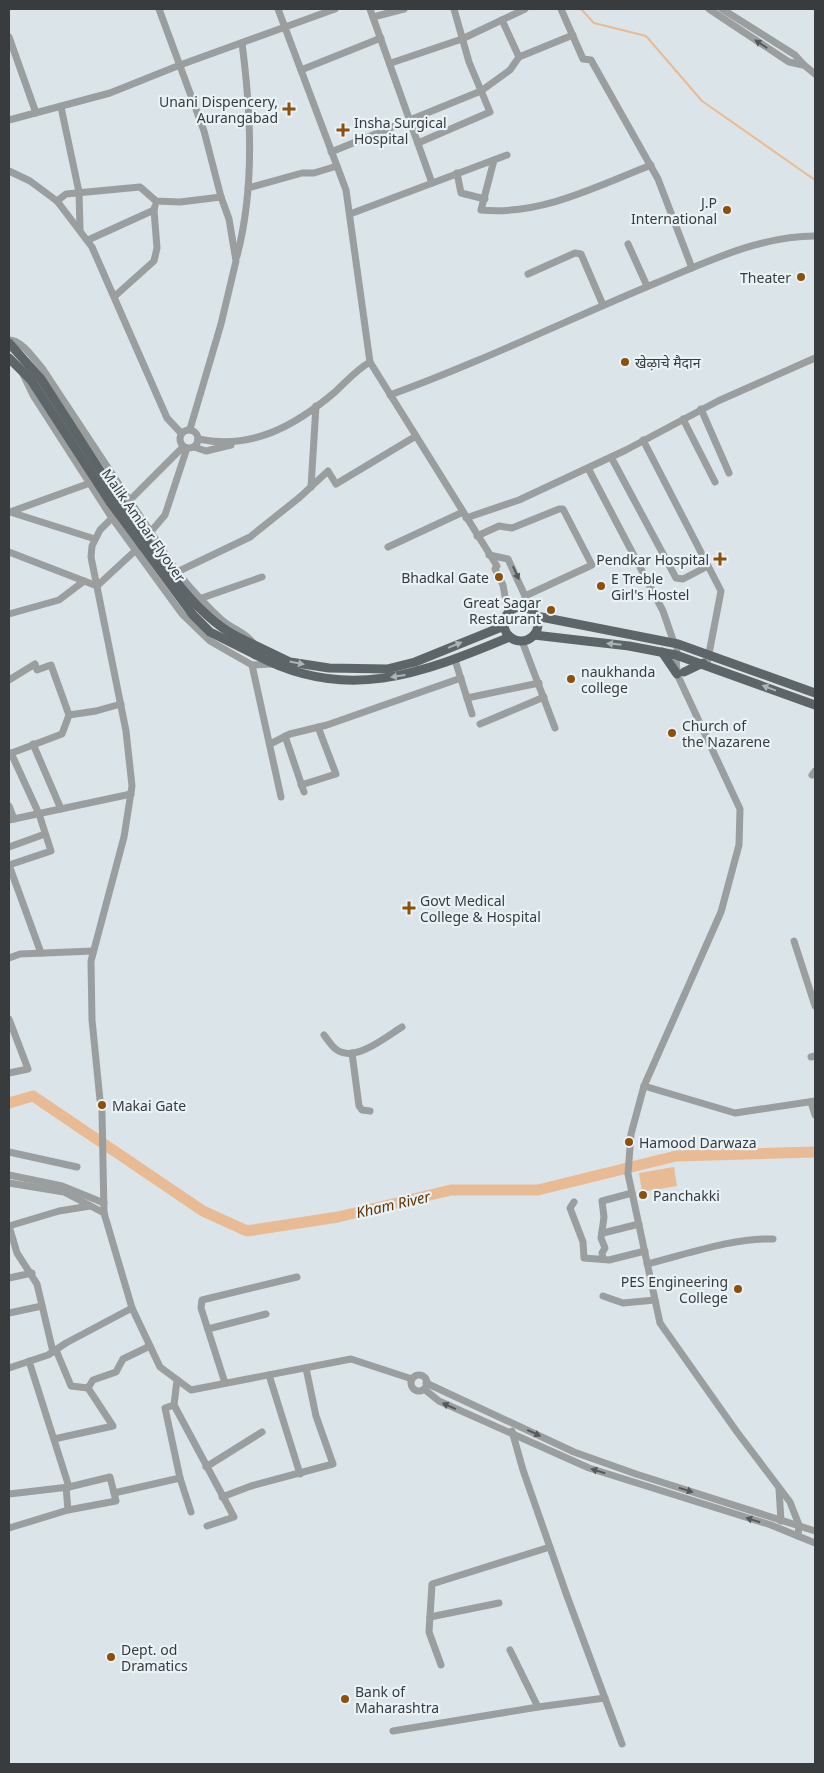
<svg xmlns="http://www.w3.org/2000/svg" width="824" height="1773" font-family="'Noto Sans','Noto Sans Devanagari',sans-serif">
	<rect width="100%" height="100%" fill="#dbe4e8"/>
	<polygon fill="#e8bb94" points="674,1167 677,1186 642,1192 639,1173"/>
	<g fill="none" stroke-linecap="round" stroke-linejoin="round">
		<polyline stroke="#e8bb94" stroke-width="2" points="581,9 594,23 646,36 702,101 815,180"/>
		<polyline stroke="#e8bb94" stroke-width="11" points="9,1103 33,1096 203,1211 247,1231 338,1217 451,1190 538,1190 676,1156 815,1152"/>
		<g stroke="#9a9e9f" stroke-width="7">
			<polyline points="159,9 204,131 221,197 229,219 236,261 221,324 190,429"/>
			<polyline points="278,9 346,190 370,362 497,566 495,569 503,585 508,613"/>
			<polyline points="370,9 432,183"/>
			<polyline points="561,9 583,59 591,60 658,179 692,268"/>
			<polyline points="709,9 789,62 803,65"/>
			<polyline points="722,9 795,55 804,65 815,74"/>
			<polyline points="373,17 404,9"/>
			<polyline points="502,20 519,57"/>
			<polyline points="9,37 36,113"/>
			<polyline points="391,63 462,39 525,9"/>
			<polyline points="301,70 381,38"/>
			<polyline points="61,107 79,192 80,229"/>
			<polyline points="9,120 110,93 180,65 335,9"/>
			<polyline points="418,143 490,112 469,62 454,9"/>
			<polyline points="331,152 481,91 510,70 519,57 573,35"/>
			<path d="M494,160L481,210C540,216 598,186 651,165"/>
			<polyline points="9,171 30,181 57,201 92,247 167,418 181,433"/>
			<polyline points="457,173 461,193 485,199"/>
			<polyline points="248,188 302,173 314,173 337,166"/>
			<polyline points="57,201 66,194 140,187 156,201 180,202 221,197"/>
			<polyline points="350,214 507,155"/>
			<polyline points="88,240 154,210 155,206"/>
			<polyline points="628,244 647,286"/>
			<path d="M237,256C255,187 251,113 242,43"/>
			<polyline points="528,274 575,253 581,254 603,305"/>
			<polyline points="115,296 154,261 157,248 154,210"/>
			<path d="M9,340C22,340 34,359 42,368L177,572C191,589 205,605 222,620C232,629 246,632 253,643"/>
			<polyline points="22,372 33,395 112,518 182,614 210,641 252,665 272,664"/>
			<path d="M390,395C481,362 567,320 656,283C707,262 759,236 815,236"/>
			<polyline points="701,409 729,473"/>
			<polyline points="683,419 715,482"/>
			<circle cx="189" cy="439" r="9"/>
			<path d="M198,439C252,450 295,426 335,392C347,381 356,370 370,362"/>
			<polyline points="643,440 721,591 707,664"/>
			<polyline points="194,447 206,451 231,445"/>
			<polyline points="611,457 676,578 683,579 708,566"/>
			<polyline points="588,468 663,611 674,643"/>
			<polyline points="311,487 316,406"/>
			<polyline points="10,512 95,539"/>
			<polyline points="10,512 90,483"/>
			<polyline points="466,518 519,500 626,450 718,401 815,358"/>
			<polyline points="148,535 165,515 187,448"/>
			<polyline points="477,536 499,526 512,528 559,509 563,509 592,565 525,596"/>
			<polyline points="388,547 463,512"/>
			<polyline points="9,552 97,586"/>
			<polyline points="489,555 508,559 525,596 526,608"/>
			<polyline points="177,572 250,537 300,497 328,471 336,484 416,436"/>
			<polyline points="97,586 137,549"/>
			<polyline points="199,599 262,577"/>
			<polyline points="9,614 59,600 84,581"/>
			<polyline points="522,641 555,728"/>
			<polyline points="678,644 676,655 677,674 740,809 739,845 721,912 644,1086 631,1134 628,1174 660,1323 737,1432 790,1502 799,1525 798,1536"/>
			<polyline points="455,660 472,714"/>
			<polyline points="252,665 281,797"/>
			<polyline points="9,680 35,664 37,670 51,665 69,715 96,711 121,704"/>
			<polyline points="467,698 539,683"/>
			<polyline points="480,724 544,697"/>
			<polyline points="285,736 304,792"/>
			<polyline points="33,744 61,809"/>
			<polyline points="270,744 290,734 327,725 461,678"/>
			<polyline points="9,754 62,734 69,715"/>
			<polyline points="812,775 815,771"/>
			<polyline points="301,785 336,774 318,727"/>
			<polyline points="9,806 14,819"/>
			<polyline points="9,820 131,794"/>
			<polyline points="9,847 45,834"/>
			<polyline points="9,865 51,851 39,814 11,753"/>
			<polyline points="9,865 41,953"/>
			<polyline points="794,941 815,1006"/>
			<polyline points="9,958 20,954 93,951"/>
			<polyline points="9,1019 28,1069 9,1073"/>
			<path d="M324,1035C328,1040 332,1047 337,1050C355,1063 387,1036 402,1027"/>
			<polyline points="352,1053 359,1106 362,1110 370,1111"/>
			<polyline points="811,1057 815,1056"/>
			<polyline points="644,1086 735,1113 815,1101"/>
			<polyline points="100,1100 92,1020 91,961 124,837 132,786 126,731 91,557 92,546 100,530 183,447"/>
			<polyline points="811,1102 815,1115"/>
			<polyline points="102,1112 104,1213 132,1308 160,1367 191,1390 351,1359 412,1379"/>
			<polyline points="9,1152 77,1167"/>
			<polyline points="9,1175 62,1186 104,1203"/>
			<polyline points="9,1183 64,1192 104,1213"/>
			<polyline points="574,1202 570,1208 583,1242 584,1258 609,1260 645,1251"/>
			<polyline points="9,1226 17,1253 37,1284 53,1352"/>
			<polyline points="9,1226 59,1211 90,1206"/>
			<polyline points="603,1233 639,1224"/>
			<polyline points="603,1259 602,1253 605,1248 601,1238 604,1217 602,1201 632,1193"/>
			<path d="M647,1264C688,1254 731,1238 773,1239"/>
			<polyline points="9,1278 32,1273"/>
			<polyline points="603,1296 623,1303 655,1300"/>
			<polyline points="9,1313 42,1306"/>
			<polyline points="208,1329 266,1314"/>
			<polyline points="56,1350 71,1386 88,1388 93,1380 116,1372 123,1359 150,1346"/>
			<polyline points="29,1361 69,1487"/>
			<polyline points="9,1368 48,1355 66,1343 132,1308"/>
			<polyline points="269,1375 300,1474"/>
			<circle cx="419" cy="1383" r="8"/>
			<polyline points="225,1383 201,1308 202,1300 297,1277"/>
			<polyline points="426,1383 574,1452 636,1474 815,1531"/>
			<polyline points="424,1389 439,1401 589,1468 771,1525 815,1543"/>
			<polyline points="174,1405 234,1517 207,1526"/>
			<polyline points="512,1431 523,1470 567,1596 622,1744"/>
			<polyline points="54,1439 113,1426 88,1388"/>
			<polyline points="206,1467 262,1432"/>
			<polyline points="180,1478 191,1512"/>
			<polyline points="66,1487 68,1510 116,1501 114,1493"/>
			<polyline points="779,1489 781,1521"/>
			<polyline points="9,1494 69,1487 110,1477 114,1493 180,1478 165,1408 174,1405 177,1380"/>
			<polyline points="222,1497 251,1486 333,1464 316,1416 306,1368"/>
			<polyline points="9,1528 68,1510"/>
			<polyline points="430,1617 499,1603"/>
			<polyline points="510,1650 538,1707 605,1698"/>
			<polyline points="441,1665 429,1632 432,1584 550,1547"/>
			<polyline points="393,1731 538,1707"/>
		</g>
		<g stroke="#5e6568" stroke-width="9">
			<polyline points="9,343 41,379 117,497"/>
			<polyline points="9,358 31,380 110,502"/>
			<circle cx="521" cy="624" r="17"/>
			<polyline points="536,616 678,644 815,693"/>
			<polyline points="534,635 629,646 676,655 815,705"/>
			<polyline points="242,639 290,662 329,668 387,669 415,662 504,626"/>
			<polyline points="662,652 677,674"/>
			<path d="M254,654C345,704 421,674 510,637"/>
			<polyline points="684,672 703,663"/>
		</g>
		<g stroke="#5e6568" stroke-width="9">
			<path d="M117,497C150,543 190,616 242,639"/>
			<polyline points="110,502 193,615 210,632 254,654"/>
		</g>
	</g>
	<defs><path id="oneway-solid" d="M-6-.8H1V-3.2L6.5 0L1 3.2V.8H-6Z" transform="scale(1.25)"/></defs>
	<g fill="#56595b">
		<use href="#oneway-solid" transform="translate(761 44) rotate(-147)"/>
		<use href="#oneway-solid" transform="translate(516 573) rotate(66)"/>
		<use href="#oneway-solid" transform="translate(449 1406) rotate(-156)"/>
		<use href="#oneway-solid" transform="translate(534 1433) rotate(25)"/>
		<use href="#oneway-solid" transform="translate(598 1471) rotate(-163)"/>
		<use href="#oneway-solid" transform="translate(686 1490) rotate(17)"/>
		<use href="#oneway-solid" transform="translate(753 1520) rotate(-163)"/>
	</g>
	<g fill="#aab3b6">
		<use href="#oneway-solid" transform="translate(614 644) rotate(-174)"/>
		<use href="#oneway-solid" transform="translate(455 645) rotate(-22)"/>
		<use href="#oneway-solid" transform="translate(297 663) rotate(11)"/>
		<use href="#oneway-solid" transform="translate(398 676) rotate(172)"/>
		<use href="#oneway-solid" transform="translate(769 688) rotate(-159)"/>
	</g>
	<g fill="#8b500b" stroke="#e9f2f6" stroke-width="2">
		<path d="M286.5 101.5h5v5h5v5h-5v5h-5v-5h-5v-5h5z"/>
		<path d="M340.5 122.5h5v5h5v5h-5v5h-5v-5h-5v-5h5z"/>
		<circle cx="727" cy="210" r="5"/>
		<circle cx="801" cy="277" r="5"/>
		<circle cx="625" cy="362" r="5"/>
		<path d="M717.5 551.5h5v5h5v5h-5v5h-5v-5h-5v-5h5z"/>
		<circle cx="499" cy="577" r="5"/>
		<circle cx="601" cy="586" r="5"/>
		<circle cx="551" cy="610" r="5"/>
		<circle cx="571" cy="679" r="5"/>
		<circle cx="672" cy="733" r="5"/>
		<path d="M406.5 900.5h5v5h5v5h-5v5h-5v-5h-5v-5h5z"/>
		<circle cx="102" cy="1105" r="5"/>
		<circle cx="629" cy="1142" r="5"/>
		<circle cx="643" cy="1195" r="5"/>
		<circle cx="738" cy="1289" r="5"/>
		<circle cx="111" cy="1657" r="5"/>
		<circle cx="345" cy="1699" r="5"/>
	</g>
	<g text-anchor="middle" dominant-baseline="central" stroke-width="4.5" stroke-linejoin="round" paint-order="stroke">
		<g font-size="14" fill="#393c3e" stroke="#e9f2f6" text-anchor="start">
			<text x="278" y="101" text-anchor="end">Unani Dispencery,<tspan x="278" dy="16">Aurangabad</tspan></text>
			<text x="354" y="122">Insha Surgical<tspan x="354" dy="16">Hospital</tspan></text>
			<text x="717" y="202" text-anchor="end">J.P<tspan x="717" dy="16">International</tspan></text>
			<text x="791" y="277" text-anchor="end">Theater</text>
			<text x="635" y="362">खेऴाचे मैदान</text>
			<text x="709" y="559" text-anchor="end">Pendkar Hospital</text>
			<text x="489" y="577" text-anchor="end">Bhadkal Gate</text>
			<text x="611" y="578">E Treble<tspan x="611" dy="16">Girl's Hostel</tspan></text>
			<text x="541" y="602" text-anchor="end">Great Sagar<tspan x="541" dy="16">Restaurant</tspan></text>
			<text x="581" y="671">naukhanda<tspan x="581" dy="16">college</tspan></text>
			<text x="682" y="725">Church of<tspan x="682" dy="16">the Nazarene</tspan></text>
			<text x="420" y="900">Govt Medical<tspan x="420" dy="16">College &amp; Hospital</tspan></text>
			<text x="112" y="1105">Makai Gate</text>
			<text x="639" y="1142">Hamood Darwaza</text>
			<text x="653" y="1195">Panchakki</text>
			<text x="728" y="1281" text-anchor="end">PES Engineering<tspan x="728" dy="16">College</tspan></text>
			<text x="121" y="1649">Dept. od<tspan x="121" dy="16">Dramatics</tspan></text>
			<text x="355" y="1691">Bank of<tspan x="355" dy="16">Maharashtra</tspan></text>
		</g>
		<g font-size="14" fill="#393c3e" stroke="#e9f2f6">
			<text transform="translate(144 525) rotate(55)">Malik Ambar Flyover</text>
		</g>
		<g font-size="15" font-style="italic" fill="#5e3402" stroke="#e9f2f6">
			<text transform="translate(393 1204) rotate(-13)">Kham River</text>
		</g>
	</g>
	<rect width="824" height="1773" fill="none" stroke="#393c3e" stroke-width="20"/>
</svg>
